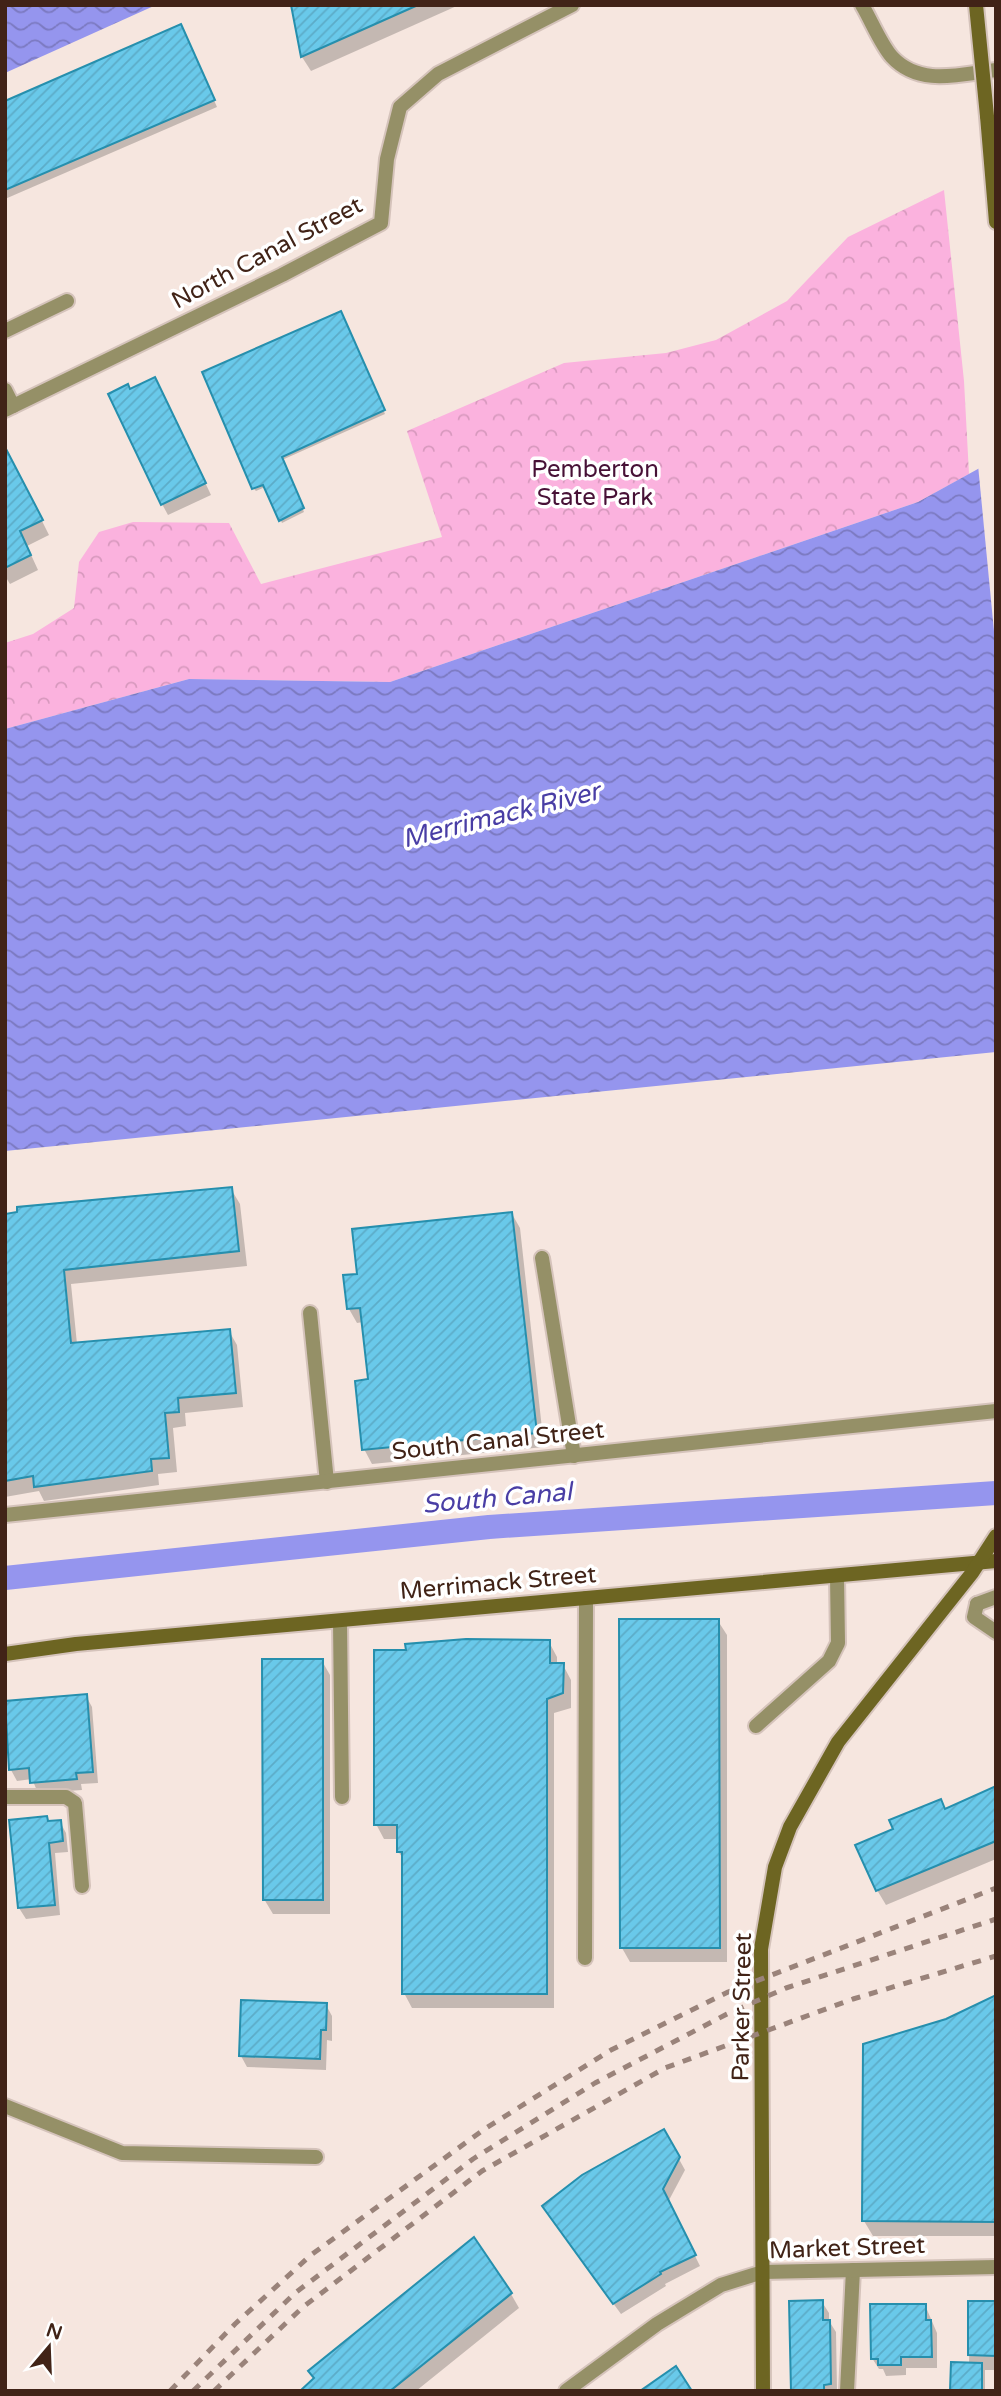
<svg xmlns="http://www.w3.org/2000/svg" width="1001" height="2396" font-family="'Varela Round',sans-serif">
	<defs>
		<pattern id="park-crowns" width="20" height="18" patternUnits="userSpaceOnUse" patternTransform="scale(1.75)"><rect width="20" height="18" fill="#fbb2de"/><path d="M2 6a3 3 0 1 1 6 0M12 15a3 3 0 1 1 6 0" fill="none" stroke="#d899be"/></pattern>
		<pattern id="water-waves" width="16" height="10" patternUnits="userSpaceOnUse" patternTransform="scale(1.75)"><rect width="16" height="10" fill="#9595ee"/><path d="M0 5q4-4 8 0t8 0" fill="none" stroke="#7b79c0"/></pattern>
		<pattern id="building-hatch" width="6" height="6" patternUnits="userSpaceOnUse" patternTransform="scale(1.75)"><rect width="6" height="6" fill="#69c9ea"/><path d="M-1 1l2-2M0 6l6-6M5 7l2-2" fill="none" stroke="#5cacc8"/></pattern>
	</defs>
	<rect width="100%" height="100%" fill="#f6e6df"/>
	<polygon fill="url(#park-crowns)" points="944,190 964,381 969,474 918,502 390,682 189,679 5,729 5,643 33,634 74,608 79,562 99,532 133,522 229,523 261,584 442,537 407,431 564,363 666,353 716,340 787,301 848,237"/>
	<g fill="url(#water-waves)">
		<polygon points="5,5 156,5 5,73"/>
		<polygon points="996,459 996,1052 5,1151 5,729 189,679 390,682 918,502"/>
	</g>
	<polygon fill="#f6e6df" points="996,456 996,652 978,465"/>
	<g fill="#0003">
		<polygon points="292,5 459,5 311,71 302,57"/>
		<polygon points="184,33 217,107 5,199 5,103"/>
		<polygon points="342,316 385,414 282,460 304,512 282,523 265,487 256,491 254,489 204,373"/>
		<polygon points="161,390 211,495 168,515 162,504 130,391"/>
		<polygon points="5,461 18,473 49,535 27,546 38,570 10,584 5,576"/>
		<polygon points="231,1189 240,1204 247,1266 71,1284 77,1344 229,1331 237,1345 243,1407 185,1413 186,1426 173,1428 177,1472 158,1474 159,1485 44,1501 39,1491 5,1497 5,1216"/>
		<polygon points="512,1214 520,1228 544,1447 372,1464 364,1449 370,1381 363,1322 357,1323 349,1309 359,1275"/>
		<polygon points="718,1621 727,1635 727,1962 630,1962 622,1948"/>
		<polygon points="549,1642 557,1657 557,1665 563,1665 571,1680 571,1708 554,1713 554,2008 412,2008 404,1993 404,1860 398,1851 398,1839 384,1839 376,1824"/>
		<polygon points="322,1661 330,1675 330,1914 273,1914 264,1899"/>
		<polygon points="86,1696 92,1707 98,1783 81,1784 82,1790 38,1793 32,1779 17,1781 11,1770"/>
		<polygon points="996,1788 996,1859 886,1905 877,1890 895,1830"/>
		<polygon points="60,1822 66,1833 68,1852 55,1853 60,1915 26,1919 19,1908 49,1823"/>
		<polygon points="996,1997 996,2236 873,2236 864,2221 946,2020"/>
		<polygon points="326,2005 332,2016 332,2041 327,2040 326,2070 247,2067 241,2056"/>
		<polygon points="664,2132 685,2170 668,2202 700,2266 665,2284 666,2286 621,2314 550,2217"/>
		<polygon points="511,2294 519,2308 416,2391 302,2391 315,2379 310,2371"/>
		<polygon points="822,2302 829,2313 829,2321 836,2332 837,2391 793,2391"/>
		<polygon points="970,2302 996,2303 996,2370 985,2370 985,2391 952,2391 969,2365"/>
		<polygon points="925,2305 937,2333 937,2368 906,2368 906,2375 886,2376 883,2369 879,2369 872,2358"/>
	</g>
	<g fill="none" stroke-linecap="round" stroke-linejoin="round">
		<polyline stroke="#9595ee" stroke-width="24" points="5,1578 489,1527 996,1493"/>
	</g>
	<g fill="url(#building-hatch)" stroke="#268fad" stroke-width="2">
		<polygon points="291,5 418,5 301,57"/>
		<polygon points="181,24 215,100 5,190 5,101"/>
		<polygon points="341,311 385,410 282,457 304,508 279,521 263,485 252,489 202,372"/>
		<polygon points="155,377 206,483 161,505 108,394 128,384 130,389"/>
		<polygon points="5,447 43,520 20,531 31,555 5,568"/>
		<polygon points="232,1187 239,1251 64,1270 71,1343 230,1329 236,1393 178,1398 179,1412 165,1413 169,1458 151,1459 152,1471 34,1487 33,1476 5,1481 5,1214 17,1212 17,1207"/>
		<polygon points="512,1212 537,1433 362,1450 355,1381 368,1379 360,1308 347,1309 343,1275 357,1274 352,1229"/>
		<polygon points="619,1619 719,1619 720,1948 620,1948"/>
		<polygon points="466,1639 550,1640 550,1663 564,1663 563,1693 547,1699 547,1994 402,1994 402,1852 397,1852 397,1825 374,1825 374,1650 406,1650 405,1644"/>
		<polygon points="262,1659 323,1659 323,1900 263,1900"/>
		<polygon points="87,1694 93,1772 76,1773 77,1779 30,1783 29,1768 9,1770 5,1701"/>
		<polygon points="996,1786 996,1841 876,1891 855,1845 893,1829 889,1820 941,1799 945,1809"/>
		<polygon points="47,1816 48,1821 61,1820 63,1841 49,1843 55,1905 18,1908 9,1820"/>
		<polygon points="996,1995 996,2222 862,2221 863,2044 946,2019"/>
		<polygon points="241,2000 327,2003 326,2030 321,2030 320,2059 239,2056"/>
		<polygon points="664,2129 680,2157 663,2189 696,2255 660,2272 661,2274 613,2304 542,2206 582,2175"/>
		<polygon points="474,2237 512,2293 390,2391 300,2391 314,2378 308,2371"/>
		<polygon points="823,2300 823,2320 830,2320 831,2384 824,2385 824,2391 791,2391 789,2301"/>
		<polygon points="968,2301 996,2301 996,2356 968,2355"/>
		<polygon points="870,2304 926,2304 926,2320 931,2320 932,2357 901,2357 901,2365 878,2365 878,2359 871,2359"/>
		<polygon points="951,2362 982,2363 982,2391 950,2391"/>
		<polygon points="676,2366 692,2391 640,2391"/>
	</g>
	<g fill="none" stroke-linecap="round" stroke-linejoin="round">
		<defs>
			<g id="lane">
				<polyline points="5,331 67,301"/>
				<polyline points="5,390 13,406"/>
				<polyline points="542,1258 574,1456"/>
				<polyline points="310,1313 327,1482"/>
				<polyline points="977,1604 974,1617 996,1632"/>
				<polyline points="977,1604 996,1597"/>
				<polyline points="340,1621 342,1797"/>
				<polyline points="756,1726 829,1661 838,1643 837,1576"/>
				<polyline points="5,1797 66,1797 75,1803 82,1886"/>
				<polyline points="585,1958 586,1598"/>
				<polyline points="5,2106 122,2153 316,2157"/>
				<polyline points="847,2391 853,2270"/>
			</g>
			<g id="street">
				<path d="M862,5C871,20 881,45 892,57C920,87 960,74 996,70"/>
				<polyline points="5,410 282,275 381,223 387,159 400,107 438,74 572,5"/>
				<polyline points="5,1515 996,1411"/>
				<polyline points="566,2391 657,2324 721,2285 763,2272 996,2267"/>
			</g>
			<g id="secondary">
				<polyline points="987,116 996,222"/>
				<polyline points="5,1654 76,1644 996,1561"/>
				<polyline points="763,2391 761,1949 775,1867 790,1827 838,1742 972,1573 996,1536"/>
			</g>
		</defs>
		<use href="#lane" stroke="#d5c3bb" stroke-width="18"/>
		<use href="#street" stroke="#d5c3bb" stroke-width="18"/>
		<use href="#secondary" stroke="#d5c3bb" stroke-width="18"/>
		<use href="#lane" stroke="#959067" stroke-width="14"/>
		<use href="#street" stroke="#959067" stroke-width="14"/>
		<use href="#secondary" stroke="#6d6522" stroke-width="14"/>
		<g stroke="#9a837a" stroke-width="5" stroke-dasharray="9 9" stroke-linecap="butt">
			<polyline points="170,2391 235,2324 311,2255 486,2128 611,2050 728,1992 996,1888"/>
			<polyline points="193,2391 295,2293 473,2159 595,2083 727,2014 786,1988 996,1919"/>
			<polyline points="214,2391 303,2307 482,2171 665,2068 853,1999 996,1956"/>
		</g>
		<defs>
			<polyline id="secondary-bridge" points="976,5 987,116"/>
		</defs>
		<use href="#secondary-bridge" stroke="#d5c3bb" stroke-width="18" stroke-linecap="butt"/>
		<use href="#secondary-bridge" stroke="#6d6522" stroke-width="14"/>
	</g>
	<g text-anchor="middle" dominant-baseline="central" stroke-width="7" stroke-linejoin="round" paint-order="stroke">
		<g font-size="24" fill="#412317" stroke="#fff">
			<text transform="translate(267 253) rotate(-28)">North Canal Street</text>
			<text transform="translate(498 1441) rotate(-6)">South Canal Street</text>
			<text transform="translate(498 1583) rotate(-5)">Merrimack Street</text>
			<text transform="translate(742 2007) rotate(-89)">Parker Street</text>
			<text transform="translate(847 2248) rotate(-2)">Market Street</text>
		</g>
		<g font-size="24" fill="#471136" stroke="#fff">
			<text x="595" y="469">Pemberton<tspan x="595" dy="28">State Park</tspan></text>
		</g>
		<g font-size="26" font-style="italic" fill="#493ea5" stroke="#fff">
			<text transform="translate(501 815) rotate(-14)">Merrimack River</text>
			<text transform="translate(497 1498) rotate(-5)">South Canal</text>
		</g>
	</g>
	<rect width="1001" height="2396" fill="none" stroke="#412317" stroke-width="14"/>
	<g transform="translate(49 2347) rotate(19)" stroke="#ffffff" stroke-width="5" paint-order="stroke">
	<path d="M0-5L12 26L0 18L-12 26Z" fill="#412317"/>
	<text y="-10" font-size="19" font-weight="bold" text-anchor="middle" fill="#412317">N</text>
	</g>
</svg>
